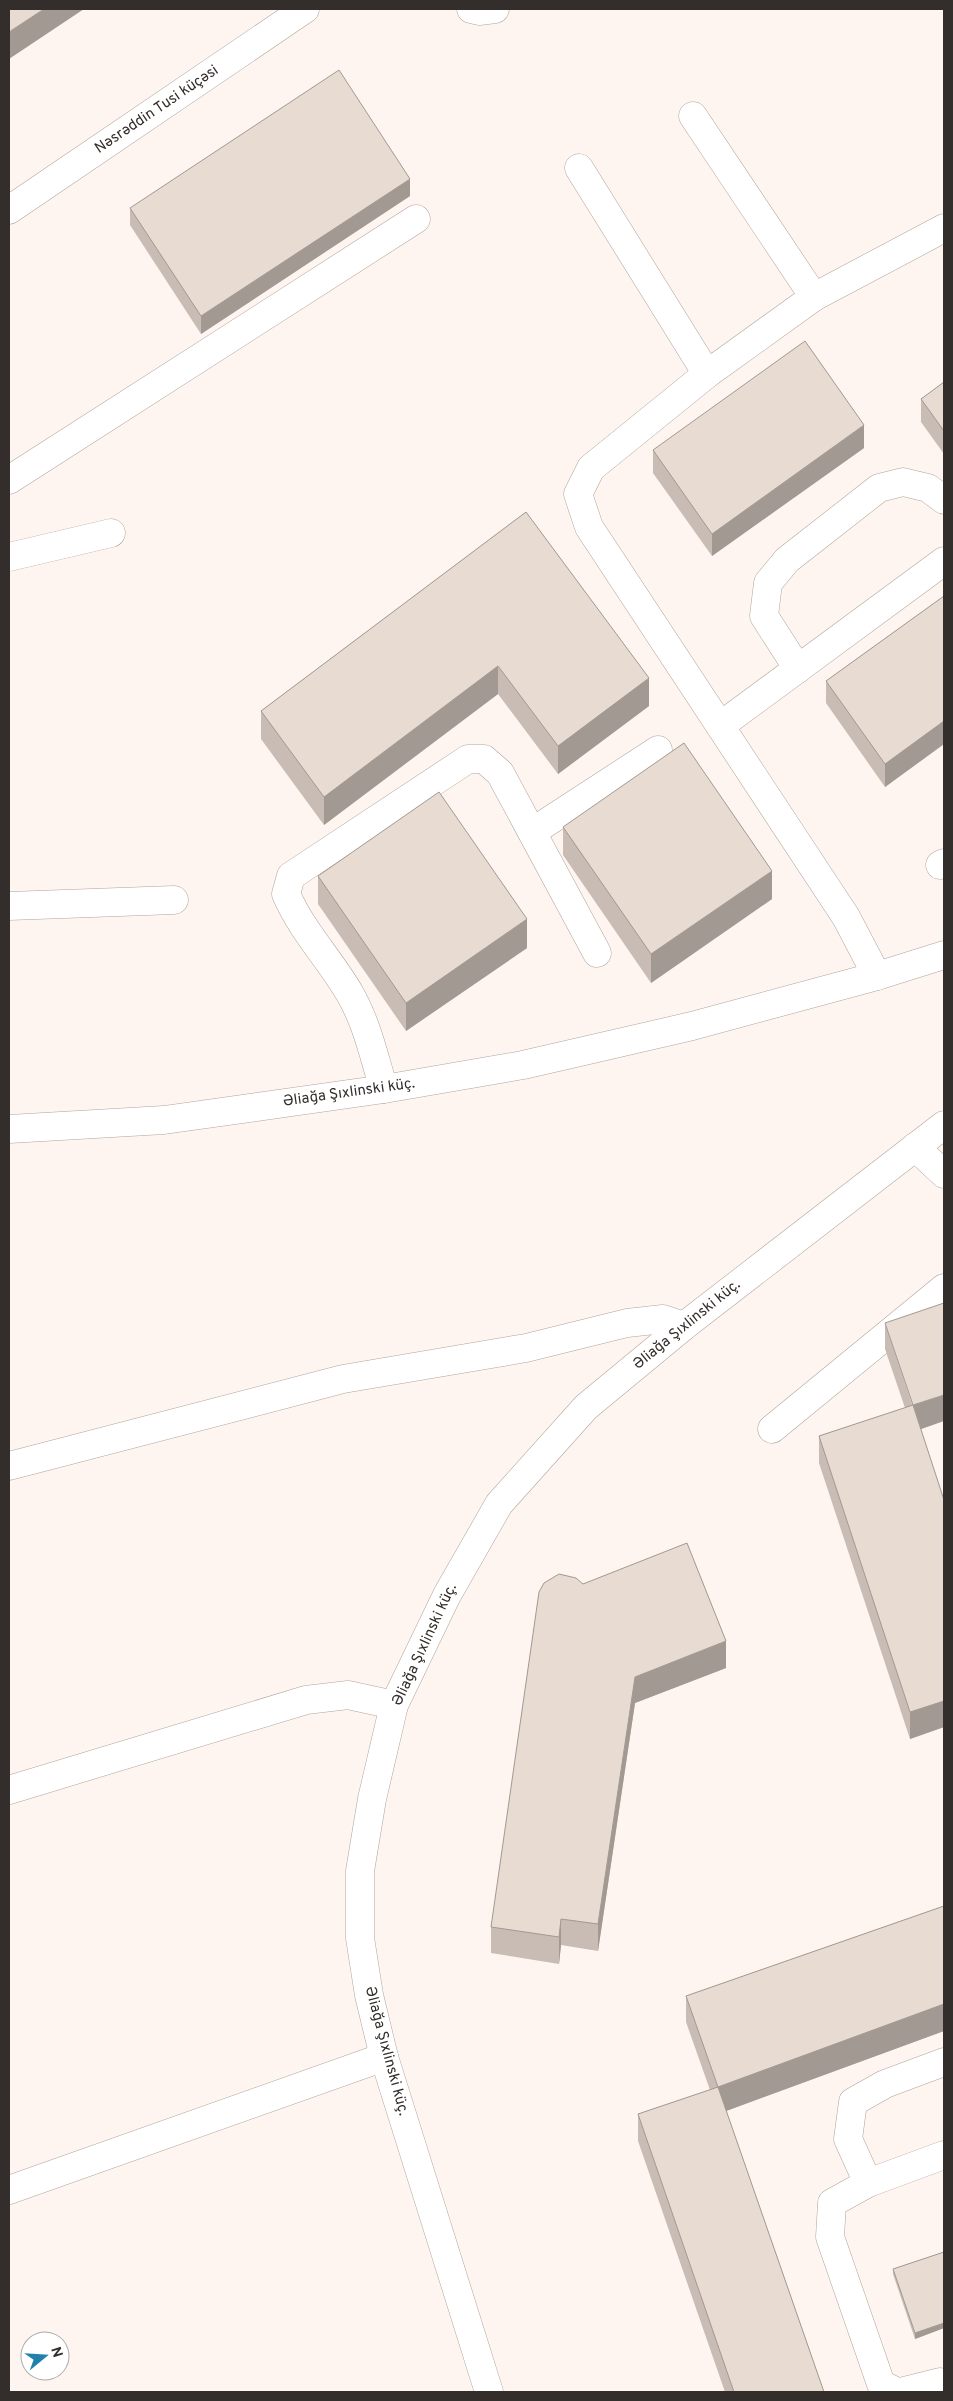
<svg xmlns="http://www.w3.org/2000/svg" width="953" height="2401" font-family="Overpass,sans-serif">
	<rect width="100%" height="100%" fill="#fef5f0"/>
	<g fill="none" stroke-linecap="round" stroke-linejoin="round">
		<defs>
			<g id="minor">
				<polyline points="471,9 479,11 495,9"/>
				<polyline points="693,116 814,297"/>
				<polyline points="579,168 707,374"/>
				<polyline points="9,480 416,219"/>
				<polyline points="9,557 111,533"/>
				<polyline points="798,669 764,616 768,583 787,560 879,488 903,482 928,488 944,500"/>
				<polyline points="720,726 944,561"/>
				<polyline points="532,832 658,750"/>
				<polyline points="940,865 944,863"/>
				<polyline points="9,906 174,900"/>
				<polyline points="877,976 846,917 589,527 578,494 591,468 707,374 814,297 944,228"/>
				<path d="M384,1089C374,1057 367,1023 350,994C330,959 303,933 286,894L291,876L468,759H484L500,773L597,953"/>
				<polyline points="915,1147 944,1174"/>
				<polyline points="772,1429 944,1288"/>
				<polyline points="9,1466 343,1379 526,1348 627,1323 663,1319 684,1326"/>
				<polyline points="9,1790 306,1700 348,1695 394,1705"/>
				<polyline points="868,2183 848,2139 853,2102 885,2084 944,2062"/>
				<polyline points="9,2190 384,2057"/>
				<polyline points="897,2392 881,2384 830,2237 832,2203 868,2183 944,2155"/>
				<polyline points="900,2392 940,2382 944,2384"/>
			</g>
			<g id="major">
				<polyline points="9,210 305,9"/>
				<polyline points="9,1129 164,1120 384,1089 523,1065 692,1026 877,976 944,955"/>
				<polyline points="489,2392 384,2057 369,1995 360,1938 360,1871 372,1799 394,1705 447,1595 499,1504 586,1407 684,1326 944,1125"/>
			</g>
		</defs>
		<use href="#minor" stroke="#b1a49c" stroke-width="29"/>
		<use href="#major" stroke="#b1a49c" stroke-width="29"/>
		<use href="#minor" stroke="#fff" stroke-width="28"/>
		<use href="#major" stroke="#fff" stroke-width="28"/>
	</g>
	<g fill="#c8bcb5">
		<polygon points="410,196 201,334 130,225 130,208"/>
		<polygon points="944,382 944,454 921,422 921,399"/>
		<polygon points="864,448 712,556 653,473 653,450"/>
		<polygon points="526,512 649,706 558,774 498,694 324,825 261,739 261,711"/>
		<polygon points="944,596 944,744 885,787 826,703 826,681"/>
		<polygon points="563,827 772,899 651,983 563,855"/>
		<polygon points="318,876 527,948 406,1031 318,904"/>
		<polygon points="885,1323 944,1500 944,1727 910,1739 819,1463 819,1436 905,1408 885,1349"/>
		<polygon points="583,1584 726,1668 635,1703 598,1951 561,1945 559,1964 491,1953 491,1927"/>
		<polygon points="944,1906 944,2031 726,2111 824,2392 725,2392 638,2141 638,2114 710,2090 686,2022 686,1996"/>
		<polygon points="944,2252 944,2328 915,2339 893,2274 893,2269"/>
	</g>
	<g fill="#a29993">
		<polygon points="44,9 84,9 9,59 9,32"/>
		<polygon points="410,179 410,196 201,334 201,316"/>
		<polygon points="864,425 864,448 712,556 712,534"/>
		<polygon points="498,666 498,694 324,825 324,797"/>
		<polygon points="649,678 649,706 558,774 558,746"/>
		<polygon points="944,721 944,744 885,787 885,764"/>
		<polygon points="772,871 772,899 651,983 651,954"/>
		<polygon points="527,919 527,948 406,1031 406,1003"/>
		<polygon points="944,1395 944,1421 913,1432 913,1405"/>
		<polygon points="726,1641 726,1668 635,1703 598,1951 598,1924 635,1677"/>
		<polygon points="944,1701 944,1727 910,1739 910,1712"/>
		<polygon points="561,1919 561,1945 559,1964 559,1937"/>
		<polygon points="944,2004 944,2031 718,2114 718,2087"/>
		<polygon points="944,2323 944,2328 915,2339 915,2333"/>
	</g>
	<g fill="#e8dbd2" stroke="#a29993">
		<polygon points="9,9 44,9 9,32"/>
		<polygon points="339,70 410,179 201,316 130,208"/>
		<polygon points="805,341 864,425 712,534 653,450"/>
		<polygon points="944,382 944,431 921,399"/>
		<polygon points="526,512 649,678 558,746 498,666 324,797 261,711"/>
		<polygon points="944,596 944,721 885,764 826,681"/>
		<polygon points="684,743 772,871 651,954 563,827"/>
		<polygon points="439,792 527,919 406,1003 318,876"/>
		<polygon points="944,1303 944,1395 913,1405 885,1323"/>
		<polygon points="913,1405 944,1500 944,1701 910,1712 819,1436"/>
		<polygon points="687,1543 726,1641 635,1677 598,1924 561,1919 559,1937 491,1927 539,1592 544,1583 559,1574 576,1578 583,1584"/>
		<polygon points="944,1906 944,2004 718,2087 686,1996"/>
		<polygon points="718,2087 824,2392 734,2392 638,2114"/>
		<polygon points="944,2252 944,2323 915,2333 893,2269"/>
	</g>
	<g text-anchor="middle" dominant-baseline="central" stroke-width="5" stroke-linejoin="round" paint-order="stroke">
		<g font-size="15" fill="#332e2b" stroke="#fff">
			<text transform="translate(157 110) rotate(-34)">Nəsrəddin Tusi küçəsi</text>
			<text transform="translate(349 1093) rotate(-8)">Əliağa Şıxlinski küç.</text>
			<text transform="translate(687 1325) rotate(-39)">Əliağa Şıxlinski küç.</text>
			<text transform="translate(425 1645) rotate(-65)">Əliağa Şıxlinski küç.</text>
			<text transform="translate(386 2051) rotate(75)">Əliağa Şıxlinski küç.</text>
		</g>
	</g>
	<rect width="953" height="2401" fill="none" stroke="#332e2b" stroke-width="20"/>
	<g transform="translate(45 2356) rotate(72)"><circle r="24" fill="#ffffff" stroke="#adabaa"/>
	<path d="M0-4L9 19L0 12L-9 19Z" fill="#2181ad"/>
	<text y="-8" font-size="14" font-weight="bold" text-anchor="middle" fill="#332e2b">N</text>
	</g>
</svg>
